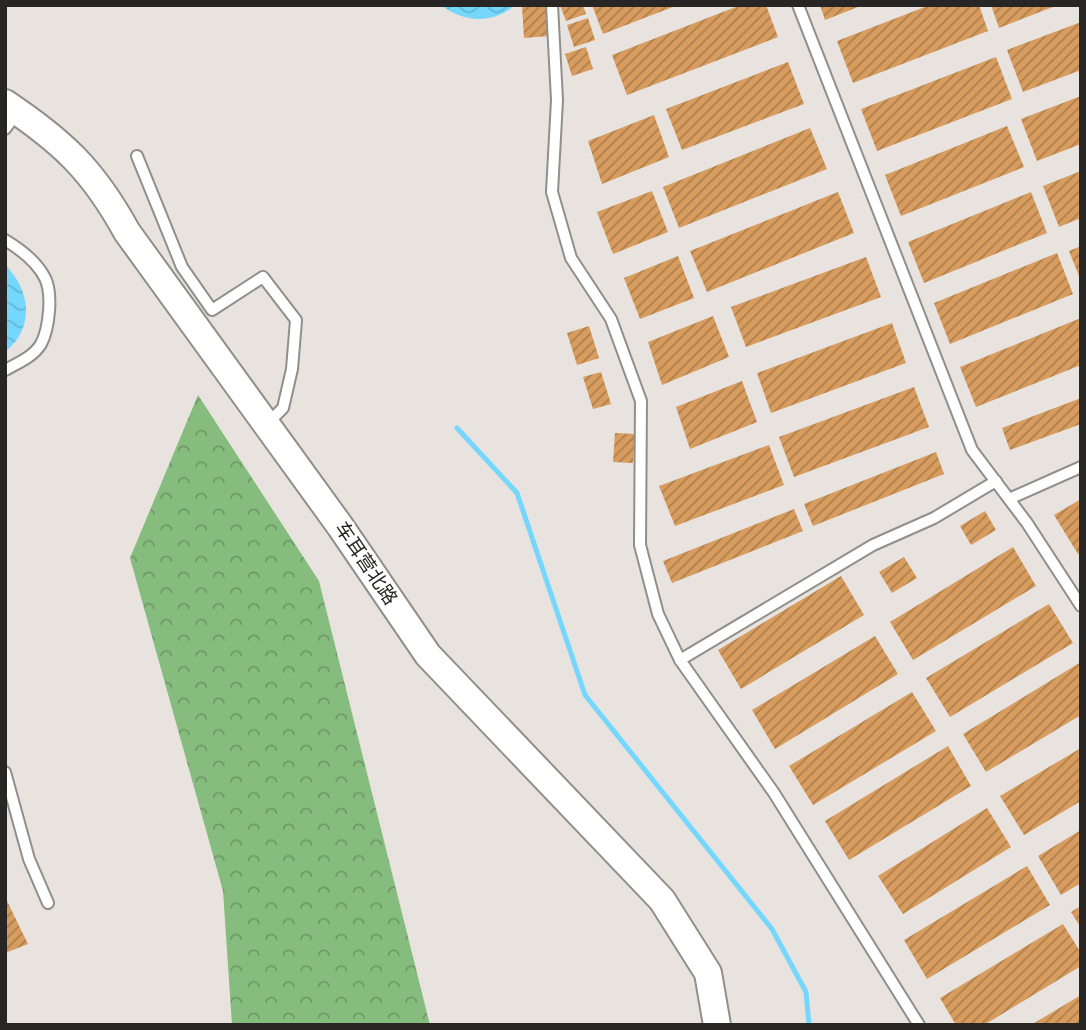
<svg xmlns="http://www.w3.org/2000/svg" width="1086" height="1030" font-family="Overpass,'Noto Sans SC',sans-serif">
	<defs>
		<pattern id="forest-crowns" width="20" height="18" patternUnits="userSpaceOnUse" patternTransform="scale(1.75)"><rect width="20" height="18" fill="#86bd7e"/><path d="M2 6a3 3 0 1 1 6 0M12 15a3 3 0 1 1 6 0" fill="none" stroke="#6e9967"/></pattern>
		<pattern id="water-waves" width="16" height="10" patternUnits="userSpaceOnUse" patternTransform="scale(1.75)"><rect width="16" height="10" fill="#74d7fb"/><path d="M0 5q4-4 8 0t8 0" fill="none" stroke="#64b8d7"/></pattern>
		<pattern id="building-hatch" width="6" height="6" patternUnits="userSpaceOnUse" patternTransform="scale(1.75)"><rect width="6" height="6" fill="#d79c5e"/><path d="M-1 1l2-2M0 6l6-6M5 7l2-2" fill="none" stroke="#ae7f4d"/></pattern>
	</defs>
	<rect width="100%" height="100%" fill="#e8e3df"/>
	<polygon fill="url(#forest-crowns)" points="198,395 319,581 430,1025 232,1025 223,891 130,558"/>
	<g fill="url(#water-waves)">
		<path d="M441,5H515C493,24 464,23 441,5Z"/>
		<path d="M5,265C31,290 35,328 5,352Z"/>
	</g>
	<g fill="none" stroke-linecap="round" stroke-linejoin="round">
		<polyline stroke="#74d7fb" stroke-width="5" points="457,428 517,493 585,695 772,929 806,992 809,1025"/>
	</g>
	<g fill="url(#building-hatch)">
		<polygon points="547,5 549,36 524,38 522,6"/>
		<polygon points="560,5 583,5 586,14 566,21"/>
		<polygon points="592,5 678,5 603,34"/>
		<polygon points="741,5 766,5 778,37 627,95 612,55"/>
		<polygon points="820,5 863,5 825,20"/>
		<polygon points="930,5 979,5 988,31 853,83 837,41"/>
		<polygon points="991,5 1058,5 999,28"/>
		<polygon points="588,18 595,40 574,47 567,25"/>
		<polygon points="1081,22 1081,70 1023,92 1007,50"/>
		<polygon points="586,47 593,69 572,76 565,54"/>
		<polygon points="996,57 1012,99 877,151 861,109"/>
		<polygon points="788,62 804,104 682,150 666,109"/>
		<polygon points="1081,96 1081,144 1037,161 1021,119"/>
		<polygon points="654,115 669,157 602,184 588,141"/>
		<polygon points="1007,126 1024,167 901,216 885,175"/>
		<polygon points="810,128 827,169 679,228 663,187"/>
		<polygon points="1081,171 1081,218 1059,227 1043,186"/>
		<polygon points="652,191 668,232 613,254 597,212"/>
		<polygon points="838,192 854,233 707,292 690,251"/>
		<polygon points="1031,192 1047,233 924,283 908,242"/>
		<polygon points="1081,246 1081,281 1069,251"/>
		<polygon points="1057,253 1073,294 950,344 934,303"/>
		<polygon points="678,256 694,298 640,319 624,278"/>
		<polygon points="866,257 881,297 746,347 731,307"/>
		<polygon points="713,316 729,357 662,385 648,342"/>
		<polygon points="1081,318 1081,365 976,407 960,367"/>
		<polygon points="892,323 906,363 771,413 757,373"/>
		<polygon points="589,326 599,358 577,365 567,333"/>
		<polygon points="601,372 611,404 593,409 583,377"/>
		<polygon points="742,381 757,422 690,449 676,407"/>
		<polygon points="914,387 929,427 794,477 779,437"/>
		<polygon points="1081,398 1081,424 1010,450 1002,428"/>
		<polygon points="615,433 635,434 633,463 613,462"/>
		<polygon points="769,445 784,485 675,526 659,486"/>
		<polygon points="936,452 944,474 813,526 804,504"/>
		<polygon points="1081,499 1081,553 1078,554 1054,515"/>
		<polygon points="794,509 803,531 672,583 663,561"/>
		<polygon points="985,511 996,530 971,545 960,526"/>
		<polygon points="1013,547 1036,586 913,660 890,622"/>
		<polygon points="904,557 917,578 892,593 879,572"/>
		<polygon points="841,576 864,615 741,689 718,650"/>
		<polygon points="1049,604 1073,643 950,717 926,678"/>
		<polygon points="875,636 898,674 775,749 752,710"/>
		<polygon points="1081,662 1081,715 986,772 963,734"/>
		<polygon points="912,692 936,731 813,805 789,766"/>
		<polygon points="948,746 971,786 849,860 825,821"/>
		<polygon points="1081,748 1081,801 1024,835 1000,796"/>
		<polygon points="987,808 1011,847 903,914 878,876"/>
		<polygon points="1081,830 1081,883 1061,895 1038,856"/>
		<polygon points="1027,866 1050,905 927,979 904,940"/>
		<polygon points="7,901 28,944 5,953 5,902"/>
		<polygon points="1081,906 1081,928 1071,912"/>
		<polygon points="1063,924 1081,953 1081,966 984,1025 956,1025 940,998"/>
		<polygon points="1081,995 1081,1025 1031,1025"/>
	</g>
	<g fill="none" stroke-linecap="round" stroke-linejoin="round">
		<defs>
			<g id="service">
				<polyline points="552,5 557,100 552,192 571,258 611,319 641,401 640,545 658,614 680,660 774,793 919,1025"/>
				<polyline points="798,5 972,450 1027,523 1081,606"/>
				<polyline points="5,129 18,112"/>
				<polyline points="137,156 182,267 212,310 263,277 296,320 292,369 283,408 267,424"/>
				<path d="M5,240C20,249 37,262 45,278C53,294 49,329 41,344C33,357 18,363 5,370"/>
				<polyline points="1009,499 1081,467"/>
				<polyline points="680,660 873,545 934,518 996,481"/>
				<polyline points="5,772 29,859 48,903"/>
			</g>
			<path id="tertiary" d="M5,103C63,142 93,170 127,232L340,526L428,655L662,900L708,973L717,1025"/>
		</defs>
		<use href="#service" stroke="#928e8a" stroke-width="14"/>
		<use href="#tertiary" stroke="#928e8a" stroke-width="30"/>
		<use href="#service" stroke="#fff" stroke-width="10"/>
		<use href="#tertiary" stroke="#fff" stroke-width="26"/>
	</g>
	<g text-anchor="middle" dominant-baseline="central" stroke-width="6" stroke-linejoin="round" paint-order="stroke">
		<g font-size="19" fill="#282624" stroke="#fff">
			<text transform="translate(365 564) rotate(56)">车耳营北路</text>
		</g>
	</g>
	<rect width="1086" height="1030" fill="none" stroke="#282624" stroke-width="14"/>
</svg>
